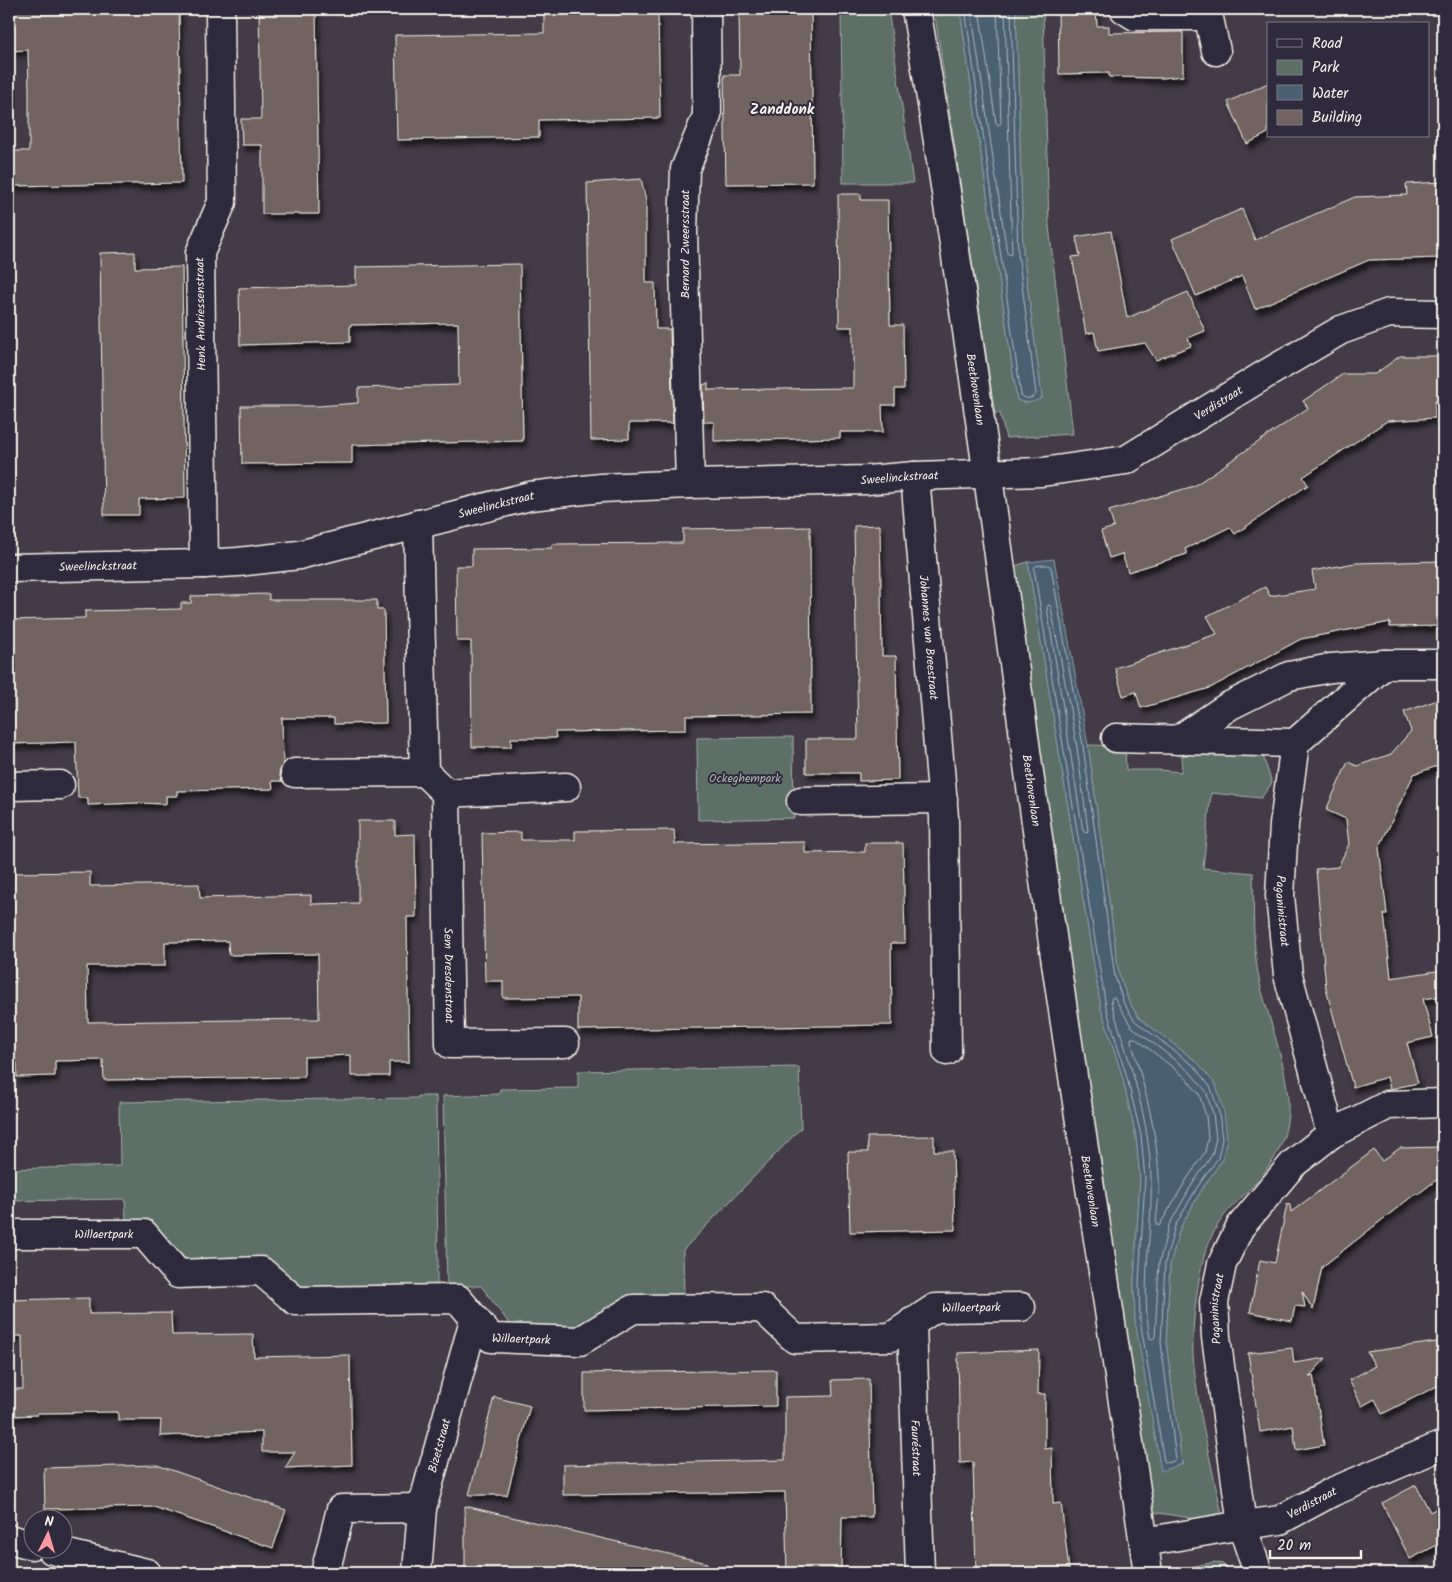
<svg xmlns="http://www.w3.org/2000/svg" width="1452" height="1582" font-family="Kalam,sans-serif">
	<defs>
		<filter id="shadow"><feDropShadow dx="3" dy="5.5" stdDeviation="2.5" flood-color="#0009"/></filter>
	</defs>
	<rect width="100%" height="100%" fill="#433b47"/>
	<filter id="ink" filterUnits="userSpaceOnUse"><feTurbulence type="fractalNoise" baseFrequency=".02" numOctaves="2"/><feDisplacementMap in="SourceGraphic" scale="10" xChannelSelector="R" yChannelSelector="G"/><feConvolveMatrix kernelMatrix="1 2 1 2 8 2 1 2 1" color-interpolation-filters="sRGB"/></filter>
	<g filter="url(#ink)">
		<g fill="#5b6f67" stroke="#a8b0a8">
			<polygon points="841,9 888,9 913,183 843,183"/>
			<polygon points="934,9 960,9 1017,400 1026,403 1042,398 1023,253 1016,9 1043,9 1049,226 1073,434 1006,438 1000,413 995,414"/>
			<path d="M1028,562L1101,1008L1122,1075L1136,1136L1140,1179L1134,1282L1135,1320L1182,1464L1166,1342L1170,1264L1180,1228L1202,1189L1222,1160L1197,1062L1139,1018L1129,1002L1119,975L1088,745L1125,746L1126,770H1159L1181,772L1183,748L1263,756L1272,783L1261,798L1211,793L1203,868L1253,873C1254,908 1252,945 1259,979C1268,1021 1294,1079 1287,1122C1283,1149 1268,1171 1249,1190C1238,1201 1227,1210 1219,1223C1208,1240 1202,1260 1199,1280C1195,1304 1192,1331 1193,1355C1197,1409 1211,1462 1222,1515L1216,1522L1146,1511L1008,568Z"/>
			<polygon points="793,737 794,818 698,820 697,738"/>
			<polygon points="799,1067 801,1128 683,1250 684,1298 573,1334 517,1334 481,1286 447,1286 443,1096 499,1094 500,1089 578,1088 578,1071"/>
			<polygon points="418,1096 436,1096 438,1267 437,1267 437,1286 298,1287 267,1259 185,1259 151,1221 126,1221 125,1199 9,1201 9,1169 120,1166 119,1102 418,1098"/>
			<polygon points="1215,1562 1223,1564 1230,1573 1160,1573"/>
		</g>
		<g fill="#496173" stroke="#8d9ba2">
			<path d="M960,9H1016L1023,253L1042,398C1032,403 1027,404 1017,400Z"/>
			<polygon points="1054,559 1088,745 1119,975 1129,1002 1139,1018 1197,1062 1216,1085 1224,1112 1227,1139 1222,1160 1202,1189 1180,1228 1170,1264 1166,1342 1182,1464 1161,1471 1135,1320 1134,1282 1140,1179 1136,1136 1122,1075 1101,1008 1028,562"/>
		</g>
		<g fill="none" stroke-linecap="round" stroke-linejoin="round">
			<g stroke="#b0b7b9" stroke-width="1">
				<path d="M965,9L1021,395C1025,400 1033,399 1036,394L1018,253L1011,9"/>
				<polyline points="971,9 1007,253 1010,255 1012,253 1005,9"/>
				<polyline points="979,9 996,123 998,125 1001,123 997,9"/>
				<polygon points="1048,565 1051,567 1083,746 1115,977 1124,1004 1135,1021 1194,1066 1211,1088 1219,1113 1222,1139 1218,1158 1198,1186 1175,1226 1165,1263 1161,1343 1176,1459 1175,1461 1167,1463 1164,1461 1140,1320 1139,1282 1145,1179 1141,1135 1126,1074 1106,1007 1034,569 1036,566"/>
				<polygon points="1049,605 1051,607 1077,747 1088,831 1086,833 1083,831 1047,608"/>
				<path d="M1114,997L1131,1026L1189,1071L1206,1091L1213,1114L1216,1138L1212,1155L1193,1183L1169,1225L1159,1263L1155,1337L1153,1339L1150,1338C1140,1283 1153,1233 1151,1179C1150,1120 1129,1061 1112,1005L1111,999Z"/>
				<path d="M1132,1038H1135L1184,1076L1199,1094L1206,1116L1208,1138L1205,1152L1187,1179L1159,1226L1156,1224C1157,1209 1160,1193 1159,1177C1157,1131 1144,1085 1131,1041Z"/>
			</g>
		</g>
		<g fill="#71635f" stroke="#f4f1e8" fill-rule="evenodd" filter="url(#shadow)">
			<polygon points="9,9 179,9 182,183 9,186 9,151 29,151 29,91 28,50 9,51"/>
			<polygon points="259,9 316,9 319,214 262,214 262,145 242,145 241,119 261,119"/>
			<polygon points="739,9 811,9 813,183 726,184 724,75 740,75"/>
			<polygon points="1058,9 1096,9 1097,26 1109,26 1109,33 1183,32 1183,76 1162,78 1109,77 1109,73 1059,74"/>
			<polygon points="658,13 660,118 539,120 539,137 397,140 395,35 544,33 544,15"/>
			<polygon points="1268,83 1268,133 1247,144 1228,102"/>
			<polygon points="641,179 646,200 646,283 655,283 656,329 670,329 673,423 629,423 629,439 591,440 587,183"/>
			<polygon points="1443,182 1443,258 1369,260 1255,309 1242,276 1196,296 1172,239 1242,209 1255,240 1355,197 1407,195 1406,184"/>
			<polygon points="838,194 861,194 861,200 888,200 890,325 903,325 904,389 895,389 895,405 882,405 883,432 840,432 840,438 714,441 714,422 704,422 703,385 708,383 708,390 853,388 853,327 839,327"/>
			<polygon points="1111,231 1127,318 1188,292 1205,331 1188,338 1191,346 1156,360 1145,343 1098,351 1094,332 1086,334 1072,257 1080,256 1076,237"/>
			<polygon points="135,252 135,268 182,267 185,498 139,499 139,515 104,515 100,253"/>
			<polygon points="520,264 523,441 352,445 352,463 242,464 241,406 319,406 358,403 358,388 459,385 458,323 350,325 350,342 240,345 239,288 356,285 356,267"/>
			<polygon points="1400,356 1443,356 1443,401 1435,401 1435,418 1387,421 1303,477 1308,485 1235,534 1230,527 1185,549 1187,554 1128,572 1122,554 1109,558 1101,531 1114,527 1109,511 1194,486 1308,408 1303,401 1343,374 1375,374"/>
			<polygon points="880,525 882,656 896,656 898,780 859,781 859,773 806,773 806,739 858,739 854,526"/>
			<polygon points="810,527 811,714 686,716 686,730 555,732 556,738 511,738 511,747 472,747 471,641 457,641 456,566 472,566 472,549 552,548 552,544 683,543 683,529"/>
			<polygon points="1442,561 1443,626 1390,627 1390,622 1301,639 1210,688 1141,708 1136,692 1123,696 1115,668 1217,634 1207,616 1265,587 1270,596 1315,589 1312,571 1355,563"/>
			<polygon points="269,594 269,600 377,600 377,610 384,610 386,723 334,724 334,718 282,718 283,764 279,773 282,781 272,781 273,789 177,791 177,796 166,796 166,804 137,803 88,805 88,798 78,798 76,742 9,744 9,620 85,618 85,611 181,609 181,603 191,603 191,596"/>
			<polygon points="1443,698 1443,764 1414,774 1379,848 1387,914 1384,914 1391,978 1443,970 1443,996 1423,999 1433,1037 1407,1043 1418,1083 1390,1089 1387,1077 1353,1087 1326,989 1316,869 1338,867 1349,844 1346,819 1326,810 1348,762 1357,766 1391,754 1411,731 1404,712"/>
			<path d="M358,821H395V835L415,834L416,917H407L409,1062H389V1076H351V1055L304,1057V1077L104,1080L103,1060L55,1061V1076L17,1077V1063H9V982H15V931H9V873L90,872V886L199,884L200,898L311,895V904L358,903ZM228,941L229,955L318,954L319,1019L88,1022L87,966H165V942Z"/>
			<polygon points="674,830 675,844 805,842 805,853 865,852 865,843 903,843 905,943 891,943 892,1025 578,1030 578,997 503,998 503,981 485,981 482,833 521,832 521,840 575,840 575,831"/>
			<polygon points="934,1136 934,1151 953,1151 955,1230 850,1232 848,1152 868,1152 867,1137"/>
			<polygon points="1443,1147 1443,1175 1418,1194 1415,1194 1322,1267 1313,1310 1302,1291 1305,1307 1295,1306 1292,1321 1250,1312 1260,1260 1275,1263 1287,1204 1290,1205 1291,1212 1374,1150 1382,1161 1400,1148"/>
			<polygon points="89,1298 89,1314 171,1313 172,1335 253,1334 254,1357 350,1355 352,1465 285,1468 295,1452 262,1452 262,1432 160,1436 161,1420 118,1420 118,1412 37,1413 37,1415 10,1416 10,1389 23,1389 22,1336 9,1336 9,1300"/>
			<polygon points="1443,1341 1443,1383 1382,1414 1375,1399 1362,1406 1349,1380 1375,1366 1367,1352"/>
			<polygon points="1292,1348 1294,1363 1326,1358 1309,1377 1313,1375 1324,1445 1296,1450 1293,1426 1260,1432 1248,1353"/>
			<polygon points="1039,1350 1038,1394 1045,1394 1045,1449 1052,1448 1053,1504 1061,1503 1069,1570 976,1572 973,1462 960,1463 958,1353"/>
			<polygon points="776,1370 776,1406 584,1410 584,1373"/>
			<polygon points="869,1379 872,1517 842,1517 841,1573 787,1573 785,1492 563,1495 563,1465 785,1460 785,1397 833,1396 832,1380"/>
			<polygon points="494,1397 530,1406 507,1495 469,1495"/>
			<polygon points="157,1465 286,1510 273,1548 154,1507 45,1509 44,1468"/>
			<polygon points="1416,1485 1430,1512 1443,1505 1443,1542 1410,1559 1382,1503"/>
			<polygon points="465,1506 707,1563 706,1573 465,1573"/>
		</g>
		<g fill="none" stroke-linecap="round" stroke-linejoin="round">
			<defs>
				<g id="minor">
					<path id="s1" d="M916,9C965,293 1002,580 1042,866C1075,1102 1115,1337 1148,1573"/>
					<polyline points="1124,9 1135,16 1208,16"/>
					<polyline points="1207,9 1216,51"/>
					<path id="s2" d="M915,476L944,817L947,1051"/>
					<polyline points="690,484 683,232 685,169 707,116 706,9"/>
					<path id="s3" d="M418,524L424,772L446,793L450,1044L565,1043"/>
					<polyline points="204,564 200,253 222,202 220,9"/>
					<path id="s4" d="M9,568L204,564L238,562L299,555L530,496L601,488L690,484L867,480L915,476L1042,472L1126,460L1261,377L1341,330L1389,313L1443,314"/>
					<polyline points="1116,738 1295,743 1385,664 1443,664"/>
					<polyline points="1178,740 1229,706 1289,676 1331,668 1385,664"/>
					<path id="s5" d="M1295,743L1284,825L1280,896L1288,975L1331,1134"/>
					<polyline points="295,773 424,772"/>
					<polyline points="9,786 60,785"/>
					<polyline points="446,793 566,787"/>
					<polyline points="801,801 943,799"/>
					<path id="s6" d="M9,1234H144L178,1274L261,1271L296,1301L458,1299L491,1338L580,1341L633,1309L762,1308L795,1339L891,1337L935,1308L1021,1307"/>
					<path id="s7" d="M912,1322L920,1573"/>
					<polyline points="9,1539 32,1545"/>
					<path id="s8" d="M1144,1542L1242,1525L1280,1520L1332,1492L1443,1445"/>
					<polyline points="52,1550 147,1573"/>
					<polyline points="325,1573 341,1509 422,1508"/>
					<path id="s9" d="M417,1573L422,1508L474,1320"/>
					<path id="s10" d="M1258,1573L1242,1525L1216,1337L1214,1302L1222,1264L1240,1227L1293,1164L1331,1134L1388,1105L1443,1103"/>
				</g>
			</defs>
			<use href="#minor" stroke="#f4f1e8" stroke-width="31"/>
			<use href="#minor" stroke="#2f2a3d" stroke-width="28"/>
		</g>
	</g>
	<g text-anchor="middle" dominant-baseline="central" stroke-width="4" stroke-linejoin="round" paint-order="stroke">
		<g font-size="12" fill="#f4f1e8" stroke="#2f2a3d">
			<text transform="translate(685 244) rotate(-90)">Bernard Zweersstraat</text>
			<text transform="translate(201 314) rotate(-91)">Henk Andriessenstraat</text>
			<text stroke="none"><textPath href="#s1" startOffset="385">Beethovenlaan</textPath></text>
			<text stroke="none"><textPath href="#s4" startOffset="1235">Verdistraat</textPath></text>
			<text stroke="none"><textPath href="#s4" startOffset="899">Sweelinckstraat</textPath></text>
			<text stroke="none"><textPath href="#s4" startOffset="494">Sweelinckstraat</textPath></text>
			<text stroke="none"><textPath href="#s4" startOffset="89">Sweelinckstraat</textPath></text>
			<text stroke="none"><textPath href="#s2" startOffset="162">Johannes van Breestraat</textPath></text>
			<text stroke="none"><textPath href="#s1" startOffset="790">Beethovenlaan</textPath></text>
			<text stroke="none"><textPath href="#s5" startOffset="169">Paganinistraat</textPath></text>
			<text stroke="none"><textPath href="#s3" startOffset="461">Sem Dresdenstraat</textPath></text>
			<text stroke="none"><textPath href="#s1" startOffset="1195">Beethovenlaan</textPath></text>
			<text stroke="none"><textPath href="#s6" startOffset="95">Willaertpark</textPath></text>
			<text stroke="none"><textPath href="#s6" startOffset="1040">Willaertpark</textPath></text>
			<text stroke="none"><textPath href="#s10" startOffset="269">Paganinistraat</textPath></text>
			<text stroke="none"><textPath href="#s6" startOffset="560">Willaertpark</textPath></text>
			<text stroke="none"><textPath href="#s9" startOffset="130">Bizetstraat</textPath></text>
			<text stroke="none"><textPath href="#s7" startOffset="126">Fauréstraat</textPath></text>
			<text stroke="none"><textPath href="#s8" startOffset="174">Verdistraat</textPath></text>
		</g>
		<g font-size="12" fill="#afb6ae" stroke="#2f2a3d">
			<text x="745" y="778">Ockeghempark</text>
		</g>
		<g font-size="15" font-weight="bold" fill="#f4f1e8" stroke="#2f2a3d">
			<text x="782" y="110">Zanddonk</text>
		</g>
	</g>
	<rect width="1452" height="1582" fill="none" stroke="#2f2a3d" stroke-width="30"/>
	<rect x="15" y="15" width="1422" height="1552" fill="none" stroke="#f4f1e8" stroke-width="2" filter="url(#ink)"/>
	<rect x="1267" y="22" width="162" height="115" fill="#2f2a3d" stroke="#7e7a81"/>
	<rect x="1277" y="39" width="25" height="8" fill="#2f2a3d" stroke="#7e7a81"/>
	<text x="1312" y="48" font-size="15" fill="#f4f1e8">Road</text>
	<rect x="1277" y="60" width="25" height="15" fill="#5b6f67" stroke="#7e7a81"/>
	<text x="1312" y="72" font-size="15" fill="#f4f1e8">Park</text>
	<rect x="1277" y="85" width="25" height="15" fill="#496173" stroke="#7e7a81"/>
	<text x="1312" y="98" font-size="15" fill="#f4f1e8">Water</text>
	<rect x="1277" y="110" width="25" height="15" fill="#71635f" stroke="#7e7a81"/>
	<text x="1312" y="122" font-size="15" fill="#f4f1e8">Building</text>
	<g transform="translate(48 1534) rotate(5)"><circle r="24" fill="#2f2a3d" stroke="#7e7a81"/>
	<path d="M0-4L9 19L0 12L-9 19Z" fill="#ff9aa2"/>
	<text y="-8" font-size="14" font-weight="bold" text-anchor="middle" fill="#f4f1e8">N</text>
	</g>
	<path d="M1270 1550v8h91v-8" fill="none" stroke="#f4f1e8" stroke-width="2.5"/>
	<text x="1277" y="1550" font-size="15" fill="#f4f1e8" stroke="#2f2a3d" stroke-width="4" paint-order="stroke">20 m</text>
</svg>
